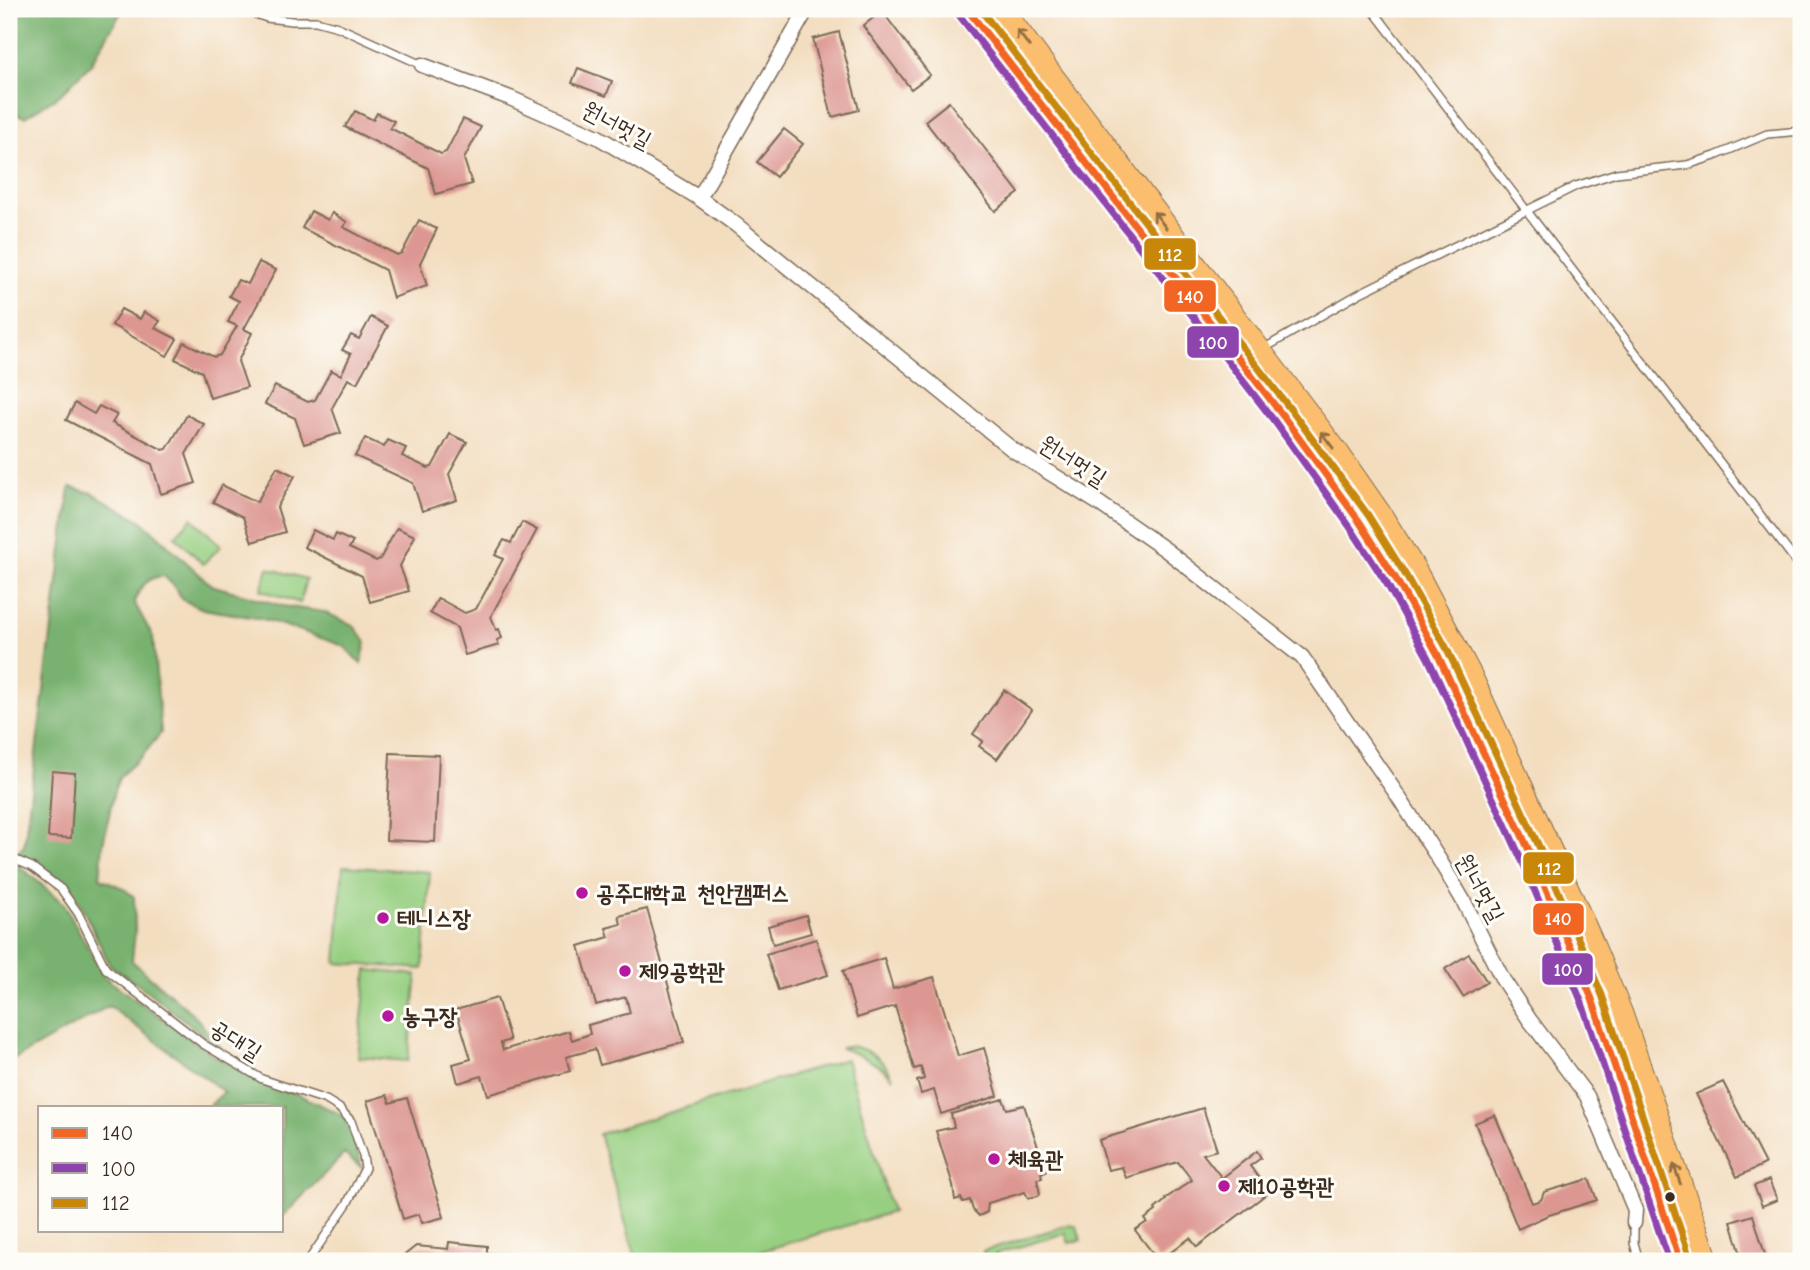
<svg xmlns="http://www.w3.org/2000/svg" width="1810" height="1270" font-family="'Comic Neue','Poor Story',sans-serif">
	<rect width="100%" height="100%" fill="#fdfcf7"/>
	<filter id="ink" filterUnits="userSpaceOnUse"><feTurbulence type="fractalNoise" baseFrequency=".0143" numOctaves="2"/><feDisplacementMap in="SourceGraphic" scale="14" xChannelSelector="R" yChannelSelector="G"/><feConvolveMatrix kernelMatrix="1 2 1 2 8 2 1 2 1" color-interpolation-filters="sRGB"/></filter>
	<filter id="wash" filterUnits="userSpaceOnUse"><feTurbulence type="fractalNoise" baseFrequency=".00686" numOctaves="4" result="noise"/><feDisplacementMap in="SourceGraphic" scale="28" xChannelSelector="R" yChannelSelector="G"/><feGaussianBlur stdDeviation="1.57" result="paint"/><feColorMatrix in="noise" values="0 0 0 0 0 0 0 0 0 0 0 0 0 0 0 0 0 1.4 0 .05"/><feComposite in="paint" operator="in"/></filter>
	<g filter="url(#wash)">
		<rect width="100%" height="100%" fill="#f3ddbf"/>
		<g fill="#97cf81" stroke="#697c50" stroke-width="2">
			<polygon points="192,518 221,546 203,564 175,536"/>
			<polygon points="268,568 306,579 300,603 261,590"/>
			<polygon points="343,866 430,872 423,969 336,963"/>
			<polygon points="367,970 417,975 408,1061 358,1057"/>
			<path d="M851,1046C872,1051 884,1059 893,1078C882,1065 857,1053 840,1048Z"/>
			<polygon points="846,1059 892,1212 728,1261 637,1261 599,1134"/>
			<polygon points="1071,1224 1077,1227 1081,1240 1069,1243 1065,1233 995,1254 997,1261 985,1261 983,1251"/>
		</g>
		<g fill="#79b26f" stroke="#5a6e46" stroke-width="2">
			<polygon points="9,9 123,9 90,65 61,94 25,117 9,112"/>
			<path d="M70,487L92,493L142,521L211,585L283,606L324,612L353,625L366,642L361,664L344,646L301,631L263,619L203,609L183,600L173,585L164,576C146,577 141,587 134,602L153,637L161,733L142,756L120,776L114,791L103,844L100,878L123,888L134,897L135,931L132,961L195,1016L221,1049L147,991L110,965L79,901L65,884L18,852L24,846Z"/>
			<polygon points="9,864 23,869 64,904 104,977 212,1054 261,1083 297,1094 338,1113 345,1119 351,1129 362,1168 344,1154 282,1217 282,1107 176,1107 208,1107 224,1092 109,1006 9,1062"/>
		</g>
		<g id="blocks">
			<g fill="#dd9792">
				<polygon points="882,11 930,75 911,89 863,26"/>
				<polygon points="839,32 859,110 832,117 813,39"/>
				<polygon points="578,68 612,81 606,96 572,83"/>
				<polygon points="949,102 1019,193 995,211 925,121"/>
				<polygon points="355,111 373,120 377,113 394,121 390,128 441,154 446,152 463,119 481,127 464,159 472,184 436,194 428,168 345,127"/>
				<polygon points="784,129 803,144 776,177 757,162"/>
				<polygon points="311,211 328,220 332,213 347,222 343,227 397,255 402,253 419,220 437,229 420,263 427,286 393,298 385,270 302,228"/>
				<polygon points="259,262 276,270 244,329 252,333 238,361 247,387 210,398 202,372 175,359 184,342 214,357 220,355 237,326 228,322 239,301 229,296 238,280 248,284"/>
				<polygon points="121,309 140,319 144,312 160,321 155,328 177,339 167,356 112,325"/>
				<polygon points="371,317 388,326 357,383 348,379 332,408 341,433 304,444 295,418 265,404 275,386 308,402 315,400 331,370 341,375 351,354 342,350 351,335 359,339"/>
				<polygon points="75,403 94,414 99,406 117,415 112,423 163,450 167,449 187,415 204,424 186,454 196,483 161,494 152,464 66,420"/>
				<polygon points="450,434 467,442 449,474 457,500 422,511 413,483 355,456 365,438 384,447 388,440 406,448 402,456 428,468 432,467"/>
				<polygon points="277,467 295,476 277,507 285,532 252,542 243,517 213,502 222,485 257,502"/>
				<polygon points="522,522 537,530 491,616 496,630 499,629 502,638 497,640 499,645 465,655 457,628 430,613 438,598 465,613 476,609 503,559 495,555 504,540 511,543"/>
				<polygon points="397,528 415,536 400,566 409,591 370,602 362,576 304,547 313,530 333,540 336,534 353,542 349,548 376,561 380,559"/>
				<polygon points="1004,690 1032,710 997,759 979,746 983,741 973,734"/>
				<polygon points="390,753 439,755 435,842 386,840"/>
				<polygon points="52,771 75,773 71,838 48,837"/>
				<polygon points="647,909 684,1042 600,1065 595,1049 566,1057 570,1071 488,1095 482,1076 458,1083 453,1064 471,1059 456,1010 497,998 510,1040 501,1043 503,1050 569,1031 572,1040 590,1034 588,1025 630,1013 626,997 596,1005 579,946 609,937 606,928 621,924 619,916"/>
				<polygon points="806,915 811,933 773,944 768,926"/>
				<polygon points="816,939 828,975 778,990 766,954"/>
				<polygon points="1469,954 1487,982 1463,997 1445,969"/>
				<polygon points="884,958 893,989 934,977 958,1056 984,1048 998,1096 941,1114 934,1090 921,1094 917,1081 924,1079 921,1067 914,1069 895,1006 857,1018 843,971"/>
				<polygon points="1723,1082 1765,1164 1737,1177 1696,1094"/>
				<polygon points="387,1095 390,1103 407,1098 444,1217 422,1223 419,1214 403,1219 367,1101"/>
				<polygon points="1003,1099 1007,1109 1024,1105 1046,1171 1041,1173 1042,1178 1037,1179 1040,1194 1038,1196 1028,1198 1025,1192 988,1203 987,1212 979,1216 973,1210 970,1200 963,1202 961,1198 955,1200 953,1185 936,1131 954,1127 951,1114"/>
				<polygon points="1203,1108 1217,1150 1203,1154 1222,1178 1257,1151 1261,1158 1250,1166 1269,1192 1197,1247 1190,1238 1159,1261 1135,1230 1147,1222 1145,1219 1156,1211 1155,1209 1166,1200 1165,1199 1192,1180 1178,1162 1126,1178 1122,1167 1108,1170 1099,1140"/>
				<polygon points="1495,1115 1532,1203 1541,1200 1544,1192 1589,1179 1597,1200 1546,1216 1518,1229 1475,1123"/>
				<polygon points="1769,1180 1777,1200 1762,1206 1754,1186"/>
				<polygon points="1753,1215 1767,1261 1743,1261 1731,1222"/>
				<polygon points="449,1242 487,1246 487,1253 518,1256 517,1261 397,1261 416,1246 448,1249"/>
			</g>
		</g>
	</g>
	<g filter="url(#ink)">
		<use href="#blocks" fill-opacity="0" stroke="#7b6956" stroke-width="2"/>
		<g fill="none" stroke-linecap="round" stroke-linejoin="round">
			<defs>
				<g id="lane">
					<polyline points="241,9 267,18 292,21 316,21 338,27 422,65"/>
					<polyline points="1372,9 1801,568"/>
					<polyline points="1263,349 1362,292 1576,186 1616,173 1687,165 1715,156 1767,134 1801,131"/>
					<polyline points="9,857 32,867 61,889 78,913 106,969 203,1044 262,1079 326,1100 339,1108 351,1121 363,1156 365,1168 347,1204 308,1261"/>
					<polyline points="1634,1224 1634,1243 1639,1261"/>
				</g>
				<g id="street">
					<polyline points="422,65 510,98 598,137 699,198 735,224 1013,450 1100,504 1166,550 1302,657 1396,793 1440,861 1464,902 1503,980 1529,1019 1587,1096 1635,1210 1634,1223"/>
					<polyline points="699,198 807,9"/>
				</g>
				<g id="primary">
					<polyline points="967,9 1283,416 1359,521 1396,579 1437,653 1533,859 1592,999 1680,1261"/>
					<polyline points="1001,9 1338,454 1381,516 1414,569 1471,677 1530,806 1590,939 1621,1014 1707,1261"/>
				</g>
			</defs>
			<use href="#lane" stroke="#7b6956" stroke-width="10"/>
			<use href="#street" stroke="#7b6956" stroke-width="17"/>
			<use href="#primary" stroke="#7b6956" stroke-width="25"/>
			<use href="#lane" stroke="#fff" stroke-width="7"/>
			<use href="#street" stroke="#fff" stroke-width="14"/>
			<use href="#primary" stroke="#fabe6e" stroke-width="23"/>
			<defs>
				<polyline id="bus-1" points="967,9 1283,416 1359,521 1396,579 1437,653 1533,859 1592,999 1680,1261"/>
				<polyline id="bus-2" points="959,15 1275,422 1350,527 1387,584 1428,658 1523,863 1582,1003 1669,1261"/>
				<polyline id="bus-3" points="980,9 1291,410 1368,515 1405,574 1447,649 1543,855 1602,995 1690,1258"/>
			</defs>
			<use href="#bus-1" stroke="#fdfcf7" stroke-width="12"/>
			<use href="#bus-2" stroke="#fdfcf7" stroke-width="12"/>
			<use href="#bus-3" stroke="#fdfcf7" stroke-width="12"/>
			<use href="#bus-1" stroke="#f26522" stroke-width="7"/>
			<use href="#bus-2" stroke="#8e44ad" stroke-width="7"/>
			<use href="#bus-3" stroke="#c88708" stroke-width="7"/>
		</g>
		<defs><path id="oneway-shaft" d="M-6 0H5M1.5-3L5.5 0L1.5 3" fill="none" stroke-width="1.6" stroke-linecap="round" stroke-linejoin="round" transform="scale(1.75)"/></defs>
		<g stroke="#916d42">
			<use href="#oneway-shaft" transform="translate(1023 38) rotate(-127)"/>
			<use href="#oneway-shaft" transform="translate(1160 220) rotate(-127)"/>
			<use href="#oneway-shaft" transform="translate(1327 440) rotate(-127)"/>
			<use href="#oneway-shaft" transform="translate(1677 1174) rotate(-109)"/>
		</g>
	</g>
	<g fill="#b5179e" stroke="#fdfcf7" stroke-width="2.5">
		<circle cx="582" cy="893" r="7"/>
		<circle cx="383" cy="918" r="7"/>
		<circle cx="625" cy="971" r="7"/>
		<circle cx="388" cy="1016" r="7"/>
		<circle cx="994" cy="1159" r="7"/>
		<circle cx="1224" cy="1186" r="7"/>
	</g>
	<circle fill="#3b2a1e" stroke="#fdfcf7" stroke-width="2.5" cx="1670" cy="1197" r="6"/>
	<g text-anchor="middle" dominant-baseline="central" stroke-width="6" stroke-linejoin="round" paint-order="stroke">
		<g font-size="23" fill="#3b2a1e" stroke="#fdfcf7">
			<text transform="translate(617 125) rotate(28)">원너멋길</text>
			<text transform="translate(1073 461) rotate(32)">원너멋길</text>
			<text transform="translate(1480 888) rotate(61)">원너멋길</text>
			<text transform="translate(236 1040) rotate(32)">공대길</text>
		</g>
		<g font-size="23" font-weight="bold" fill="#3b2a1e" stroke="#fdfcf7" text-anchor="start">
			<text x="596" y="893">공주대학교 천안캠퍼스</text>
			<text x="397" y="918">테니스장</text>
			<text x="639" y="971">제9공학관</text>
			<text x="402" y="1016">농구장</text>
			<text x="1008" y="1159">체육관</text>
			<text x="1238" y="1186">제10공학관</text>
		</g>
	</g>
	<g stroke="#fdfcf7" stroke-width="2.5">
		<rect x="1143" y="237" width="54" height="34" rx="7" fill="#c88708"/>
		<rect x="1163" y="279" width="54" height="34" rx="7" fill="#f26522"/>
		<rect x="1186" y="325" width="54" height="34" rx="7" fill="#8e44ad"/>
		<rect x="1522" y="851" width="53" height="34" rx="7" fill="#c88708"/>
		<rect x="1532" y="902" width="53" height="34" rx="7" fill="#f26522"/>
		<rect x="1541" y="952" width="53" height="34" rx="7" fill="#8e44ad"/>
	</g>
	<g font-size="19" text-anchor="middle" font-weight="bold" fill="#fff">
		<text x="1170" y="261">112</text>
		<text x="1190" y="303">140</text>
		<text x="1213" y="349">100</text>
		<text x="1549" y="875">112</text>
		<text x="1558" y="925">140</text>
		<text x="1568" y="976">100</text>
	</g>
	<rect width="1810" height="1270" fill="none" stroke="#fdfcf7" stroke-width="35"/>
	<rect x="38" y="1106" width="245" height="126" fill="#fdfcf7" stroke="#afa8a0" stroke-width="2"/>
	<rect x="52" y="1128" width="35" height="10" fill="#f26522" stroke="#afa8a0" stroke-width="2"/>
	<text x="102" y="1140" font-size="21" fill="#3b2a1e">140</text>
	<rect x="52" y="1163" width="35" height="10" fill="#8e44ad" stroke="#afa8a0" stroke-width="2"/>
	<text x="102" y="1176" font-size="21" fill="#3b2a1e">100</text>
	<rect x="52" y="1198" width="35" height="10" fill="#c88708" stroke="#afa8a0" stroke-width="2"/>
	<text x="102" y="1210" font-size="21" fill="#3b2a1e">112</text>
</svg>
